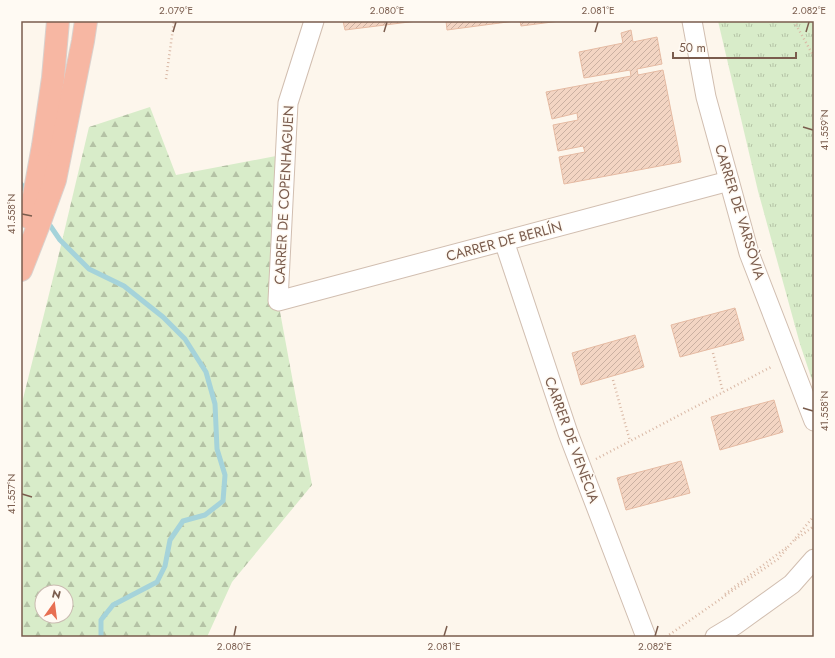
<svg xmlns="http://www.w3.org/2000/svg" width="835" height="658" font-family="Jost,sans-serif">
	<defs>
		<pattern id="grass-tufts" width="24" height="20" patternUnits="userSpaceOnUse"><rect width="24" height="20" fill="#d8ecc9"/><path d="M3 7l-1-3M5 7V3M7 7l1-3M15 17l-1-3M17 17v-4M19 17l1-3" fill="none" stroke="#b4c2a5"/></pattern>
		<pattern id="forest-firs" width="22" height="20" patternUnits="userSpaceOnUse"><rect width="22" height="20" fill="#d8ecc9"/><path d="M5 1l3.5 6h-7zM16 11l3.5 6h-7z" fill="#b4c2a5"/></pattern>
		<pattern id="building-hatch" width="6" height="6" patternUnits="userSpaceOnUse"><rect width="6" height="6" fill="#f3d5c3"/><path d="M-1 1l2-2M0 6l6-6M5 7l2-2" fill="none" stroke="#cab0a1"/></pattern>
	</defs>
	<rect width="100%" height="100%" fill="#fdf6ec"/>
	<polygon fill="url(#grass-tufts)" points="718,21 814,21 814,386 800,344 758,191"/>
	<path fill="url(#forest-firs)" fill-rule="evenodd" d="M150,107L176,175L276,156L278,301L312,485L232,582L207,637H21V407L57,262L89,127ZM42,592H66V616H42Z"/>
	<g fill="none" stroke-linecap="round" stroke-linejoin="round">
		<g stroke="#a5d3da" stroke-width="5">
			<polyline points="21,184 27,193"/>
			<polyline points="47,221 60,240 89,269 124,286 163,317 185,339 206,372 215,404 217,449 225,475 223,501 205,515 183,521 170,540 165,566 157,582 113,605 101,620 101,637"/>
		</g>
	</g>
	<g fill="url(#building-hatch)" stroke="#e6bba3">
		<polygon points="343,21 417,21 345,30"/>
		<polygon points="446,21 515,21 447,30"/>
		<polygon points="520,21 560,21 521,26"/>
		<polygon points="631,30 633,42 657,37 662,64 637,69 638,75 663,70 681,162 564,184 559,157 585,152 583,146 558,151 553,125 578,120 577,113 552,119 546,92 631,76 630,70 584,78 579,52 623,43 621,33"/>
		<polygon points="735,308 744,340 680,357 671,325"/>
		<polygon points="635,335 644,367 581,385 572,353"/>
		<polygon points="774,400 783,432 720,450 711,417"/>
		<polygon points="681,461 690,493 626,510 617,478"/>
	</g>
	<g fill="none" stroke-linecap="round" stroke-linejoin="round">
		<defs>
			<g id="minor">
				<polyline points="314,21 288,103 278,301 729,181"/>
				<polyline points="692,21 706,97 749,253 814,421"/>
				<polyline points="504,241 568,433 646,637"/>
				<polyline points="715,637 735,625 792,584 814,559"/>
			</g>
			<g id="highway">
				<polyline points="30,218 43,146 53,78 58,21"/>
				<polyline points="21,270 39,224 55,180 83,41 86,21"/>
			</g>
		</defs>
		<use href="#minor" stroke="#d1beb0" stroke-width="21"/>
		<use href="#highway" stroke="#dad1cd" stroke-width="24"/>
		<g stroke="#d9b8a5" stroke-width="2.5" stroke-dasharray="1 3" stroke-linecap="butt">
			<polyline points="794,21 814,57"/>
			<polyline points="166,79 174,21"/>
			<polyline points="713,353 723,392"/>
			<polyline points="613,380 630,441"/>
			<polyline points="596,459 771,367"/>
			<polyline points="795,540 814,526"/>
			<polyline points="725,594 787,547"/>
			<polyline points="666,637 778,559 814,516"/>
		</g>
		<use href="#minor" stroke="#fff" stroke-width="19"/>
		<use href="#highway" stroke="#f7b7a3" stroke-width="22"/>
	</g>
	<path fill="none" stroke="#7a5c4d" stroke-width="1.5" d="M173,32L176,22M384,32L387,22M595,32L598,22M806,32L809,22M803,127L813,130M22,214L32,216M803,408L813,411M22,494L32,497M234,636L236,626M444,636L447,626M655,636L658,626"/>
	<g text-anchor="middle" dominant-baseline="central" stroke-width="3" stroke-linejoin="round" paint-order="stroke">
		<g font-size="14" fill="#7a5c4d" stroke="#fffaf3">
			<text transform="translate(284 195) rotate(-87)">CARRER DE COPENHAGUEN</text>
			<text transform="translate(740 212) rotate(73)">CARRER DE VARSÒVIA</text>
			<text transform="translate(504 241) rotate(-15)">CARRER DE BERLÍN</text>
			<text transform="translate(572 440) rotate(70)">CARRER DE VENÈCIA</text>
		</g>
	</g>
	<rect width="835" height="658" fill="none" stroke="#fffaf3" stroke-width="44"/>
	<g transform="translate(54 604) rotate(14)"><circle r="19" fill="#fffaf3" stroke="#cabbb1"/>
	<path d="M0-3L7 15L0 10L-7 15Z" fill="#e76f51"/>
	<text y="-6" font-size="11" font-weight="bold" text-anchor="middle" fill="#7a5c4d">N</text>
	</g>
	<path d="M673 52v6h123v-6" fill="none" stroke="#7a5c4d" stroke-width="2"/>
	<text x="679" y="52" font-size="12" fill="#7a5c4d" stroke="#fffaf3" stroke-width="3" paint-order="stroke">50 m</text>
	<rect x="22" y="22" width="791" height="614" fill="none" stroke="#7a5c4d" stroke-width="1.5"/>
	<g font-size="10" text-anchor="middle" fill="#7a5c4d">
		<text x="176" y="14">2.079°E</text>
		<text x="387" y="14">2.080°E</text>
		<text x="598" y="14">2.081°E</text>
		<text x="809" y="14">2.082°E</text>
		<text transform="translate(824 130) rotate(-90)" y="4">41.559°N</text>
		<text transform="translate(11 214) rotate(-90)" y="4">41.558°N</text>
		<text transform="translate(824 411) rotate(-90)" y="4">41.558°N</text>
		<text transform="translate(11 494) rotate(-90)" y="4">41.557°N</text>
		<text x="234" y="650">2.080°E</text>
		<text x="444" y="650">2.081°E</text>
		<text x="655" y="650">2.082°E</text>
	</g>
</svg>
